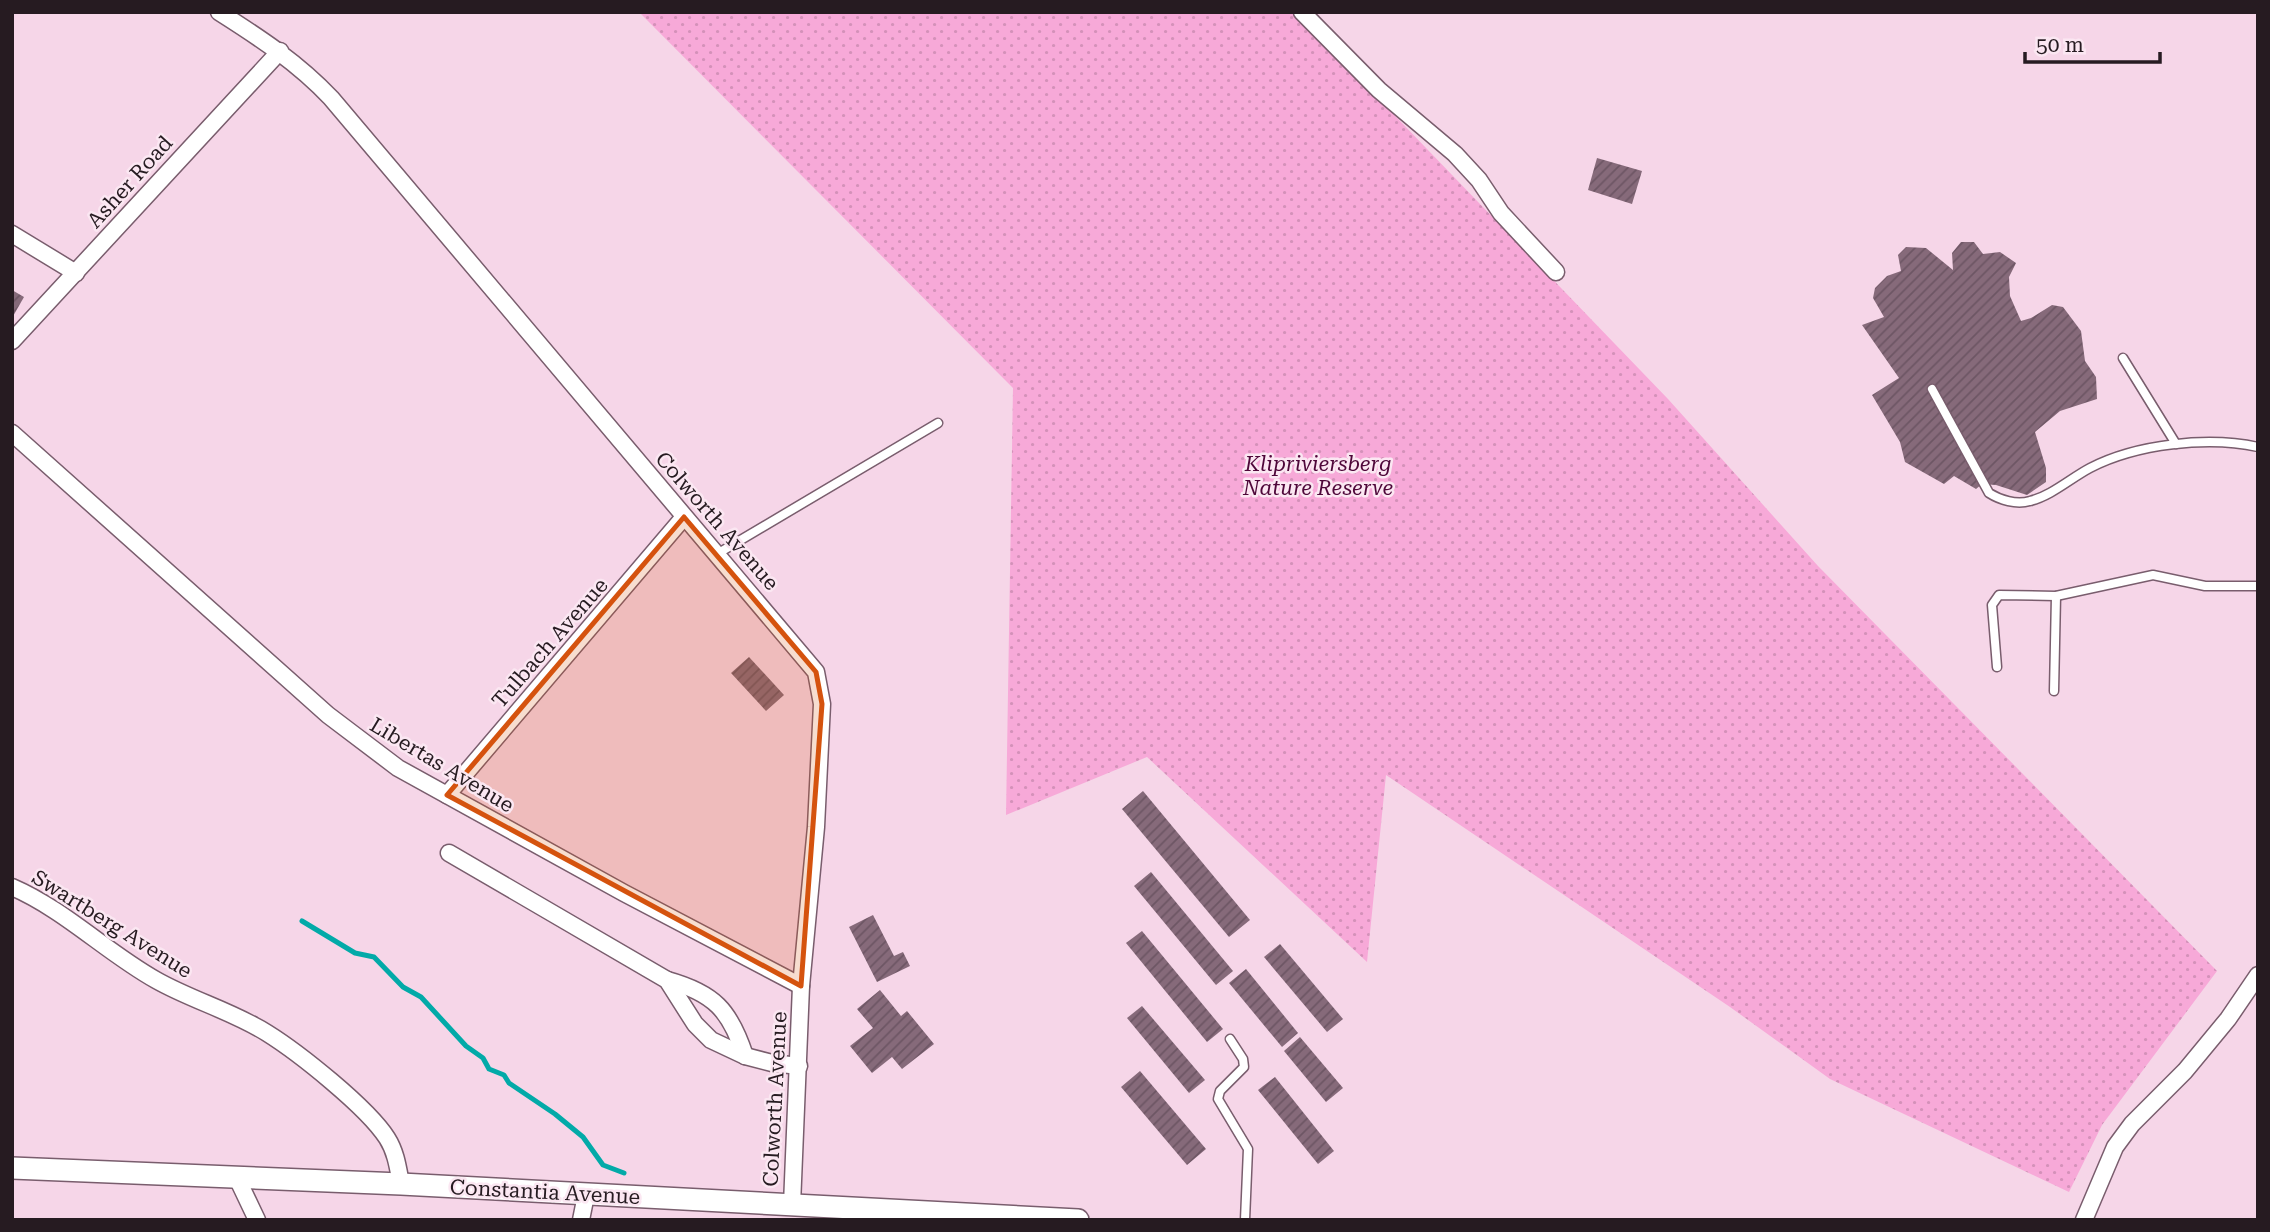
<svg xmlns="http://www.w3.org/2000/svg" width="2270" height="1232" font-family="'Roboto Serif',serif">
	<defs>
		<pattern id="park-dots" width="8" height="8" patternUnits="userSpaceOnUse" patternTransform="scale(1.75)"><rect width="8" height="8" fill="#f7a9d8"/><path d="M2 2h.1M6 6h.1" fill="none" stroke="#d491b9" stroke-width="1.8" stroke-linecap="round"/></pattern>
		<pattern id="building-hatch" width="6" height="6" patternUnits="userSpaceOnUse" patternTransform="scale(1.75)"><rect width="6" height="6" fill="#866a7a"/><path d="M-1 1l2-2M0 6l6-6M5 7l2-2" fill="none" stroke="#6d5664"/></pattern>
	</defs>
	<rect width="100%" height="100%" fill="#f6d6e8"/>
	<polygon fill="url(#park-dots)" points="639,12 1295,12 1668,399 1818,566 2217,971 2102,1125 2069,1192 1830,1079 1730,1007 1386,775 1367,962 1147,757 1006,815 1013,388"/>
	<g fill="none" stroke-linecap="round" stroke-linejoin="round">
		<polyline stroke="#02aaa8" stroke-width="5" points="302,921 355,953 374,957 403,987 421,997 466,1046 483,1058 489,1069 504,1075 509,1083 555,1114 583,1137 603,1165 624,1173"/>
	</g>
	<g fill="url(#building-hatch)">
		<polygon points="1597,158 1642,171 1632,204 1588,190"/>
		<polygon points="1961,242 1974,242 1983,254 2000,252 2016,263 2009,277 2010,296 2021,321 2031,318 2052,305 2063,307 2081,331 2085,361 2096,377 2097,399 2060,411 2035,432 2046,468 2046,482 2027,495 1996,485 1982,484 1976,489 1954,476 1944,484 1905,462 1900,442 1872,395 1899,378 1862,325 1884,317 1873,298 1875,288 1887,276 1901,271 1898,255 1906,247 1926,248 1953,270 1952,253"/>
		<polygon points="12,290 24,297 12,318"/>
		<polygon points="749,657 784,695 766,711 731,673"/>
		<polygon points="1143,791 1250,920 1229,937 1122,809"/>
		<polygon points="1151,872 1233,971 1216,985 1134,886"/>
		<polygon points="873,915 894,956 903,952 910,966 877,982 849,927"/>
		<polygon points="1142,931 1223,1029 1207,1042 1126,943"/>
		<polygon points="1280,944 1343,1019 1327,1032 1264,957"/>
		<polygon points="1246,969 1298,1033 1282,1047 1229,983"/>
		<polygon points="880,990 901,1016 907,1011 934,1044 902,1069 892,1057 872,1073 850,1046 873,1028 857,1009"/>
		<polygon points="1142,1006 1205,1080 1189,1093 1127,1018"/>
		<polygon points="1300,1037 1343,1088 1326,1102 1284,1051"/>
		<polygon points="1140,1071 1206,1149 1187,1165 1121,1087"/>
		<polygon points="1275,1077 1334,1151 1318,1164 1258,1090"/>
	</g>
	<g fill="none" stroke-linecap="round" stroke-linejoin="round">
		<defs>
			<g id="service">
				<polyline points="2123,358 2176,444"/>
				<path d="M1932,389L1989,493C2000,500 2016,505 2030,501C2051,496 2071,478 2090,468C2136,444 2208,436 2258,447"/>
				<polyline points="717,554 938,423"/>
				<polyline points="1997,667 1992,605 1999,595 2056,596 2153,575 2205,586 2258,586"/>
				<polyline points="2054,691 2056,596"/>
				<polyline points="1230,1039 1243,1059 1244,1067 1220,1091 1218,1099 1248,1149 1245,1220"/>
			</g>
			<g id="minor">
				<path d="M219,12C260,38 298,63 331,98L816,672L822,704L816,827L801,986L792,1205"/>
				<polyline points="1302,12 1379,90 1455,154 1479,180 1501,213 1556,272"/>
				<polyline points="12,234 76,273"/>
				<polyline points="12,341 280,51"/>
				<polyline points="12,433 328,715 398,768 624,893 801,986"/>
				<polyline points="447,795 684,517"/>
				<polyline points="449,853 667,980 695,1024 711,1040 745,1056 772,1063 799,1066"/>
				<path d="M12,887C65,910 106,952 156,980C191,1000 232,1011 267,1033C299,1053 367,1107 387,1138C396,1152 398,1168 401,1184"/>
				<path d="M667,980C714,993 730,1010 745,1056"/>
				<polyline points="237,1178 257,1220"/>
				<polyline points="581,1220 586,1195"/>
				<polyline points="2084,1220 2115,1147 2132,1124 2185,1071 2228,1019 2258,975"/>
			</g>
			<polyline id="tertiary" points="12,1168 401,1184 1078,1220"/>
		</defs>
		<use href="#service" stroke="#795d6d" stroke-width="11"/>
		<use href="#minor" stroke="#795d6d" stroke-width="19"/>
		<use href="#tertiary" stroke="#795d6d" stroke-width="24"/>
		<use href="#service" stroke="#fff" stroke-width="8"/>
		<use href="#minor" stroke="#fff" stroke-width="16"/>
		<use href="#tertiary" stroke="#fff" stroke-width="21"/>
	</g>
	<path fill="#d5530e" fill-opacity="0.2" stroke="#d5530e" stroke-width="5" stroke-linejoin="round" d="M684,517L816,672L822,704L801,986L447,795Z"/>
	<g text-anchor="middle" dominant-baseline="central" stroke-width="5" stroke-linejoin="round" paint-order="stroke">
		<g font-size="21" fill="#261b21" stroke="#fbe7f2">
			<text transform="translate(130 182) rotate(-48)">Asher Road</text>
			<text transform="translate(717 521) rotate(49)">Colworth Avenue</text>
			<text transform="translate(550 643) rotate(-49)">Tulbach Avenue</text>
			<text transform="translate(442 765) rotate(31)">Libertas Avenue</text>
			<text transform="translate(112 924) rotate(32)">Swartberg Avenue</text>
			<text transform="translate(775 1099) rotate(-87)">Colworth Avenue</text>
			<text transform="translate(545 1192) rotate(3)">Constantia Avenue</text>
		</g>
		<g font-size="21" font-style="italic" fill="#4f073a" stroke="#fbe7f2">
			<text x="1318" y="464">Klipriviersberg<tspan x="1318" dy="24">Nature Reserve</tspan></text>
		</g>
	</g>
	<rect width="2270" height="1232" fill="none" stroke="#261b21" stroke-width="28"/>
	<path d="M2025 52v10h135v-10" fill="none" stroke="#261b21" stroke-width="3.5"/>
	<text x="2036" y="52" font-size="21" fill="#261b21" stroke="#fbe7f2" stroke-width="5" paint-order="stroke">50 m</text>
</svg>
